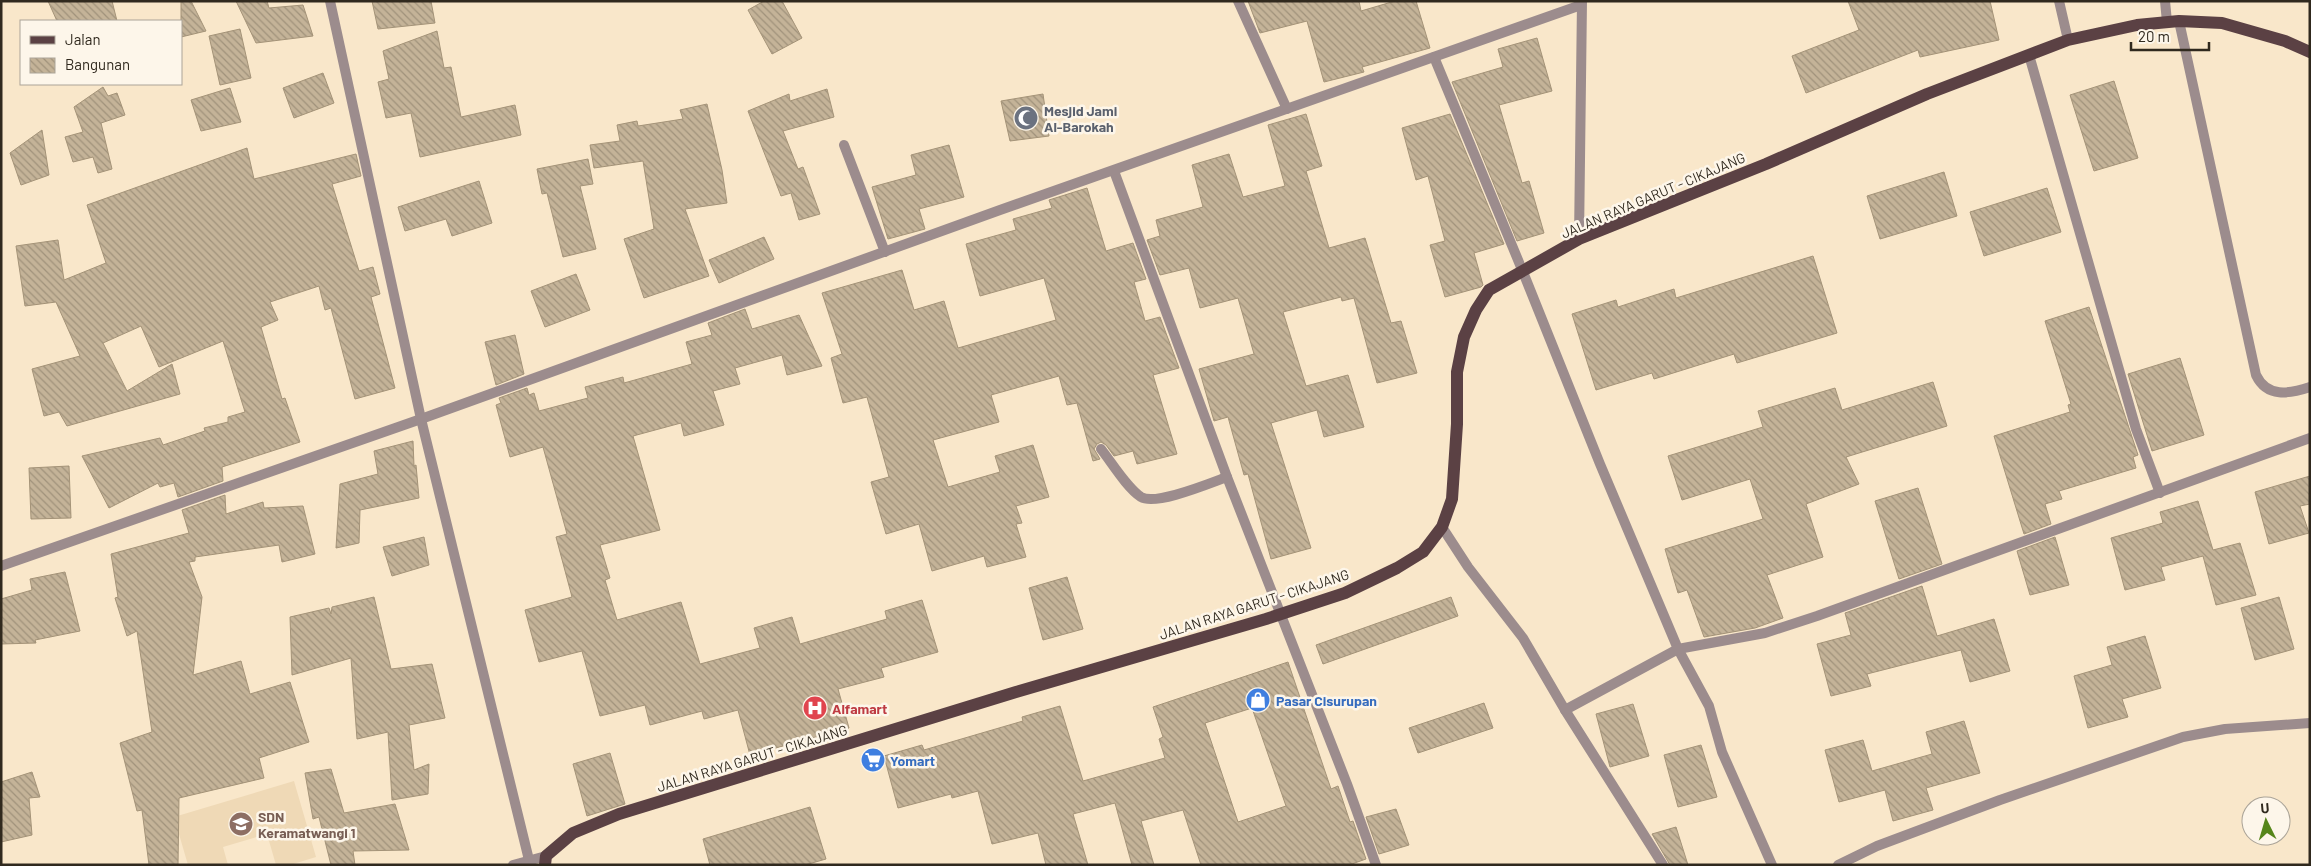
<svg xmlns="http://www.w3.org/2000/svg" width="2311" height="866" font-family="Barlow,sans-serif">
	<defs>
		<pattern id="building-back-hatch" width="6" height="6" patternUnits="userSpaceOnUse" patternTransform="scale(1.25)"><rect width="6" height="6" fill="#c4b398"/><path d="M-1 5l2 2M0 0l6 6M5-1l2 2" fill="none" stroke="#a0927b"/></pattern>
	</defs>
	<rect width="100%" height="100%" fill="#f9e7ca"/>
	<polygon fill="#efd9b6" points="294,781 316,857 290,865 276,865 267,834 223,847 228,865 188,865 174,817"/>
	<g fill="url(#building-back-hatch)" stroke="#a49378" fill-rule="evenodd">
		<polygon points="48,1 112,1 117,21 57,21"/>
		<polygon points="181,1 191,1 206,31 181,37"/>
		<polygon points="236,1 267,1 269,8 303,5 313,36 256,43"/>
		<polygon points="372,1 431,1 435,23 378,29"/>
		<polygon points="764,1 782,1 802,38 772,54 748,10"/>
		<polygon points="1248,1 1359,1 1361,11 1395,1 1416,1 1430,48 1362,67 1364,72 1324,82 1307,21 1260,33"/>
		<polygon points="1848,1 1990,1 1999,40 1920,57 1918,50 1806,93 1792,56 1859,30"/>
		<polygon points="240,29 251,78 220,85 209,36"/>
		<polygon points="437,31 444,68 451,67 461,117 515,105 521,135 420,157 411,113 386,118 378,82 389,79 383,51"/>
		<polygon points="1537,38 1552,91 1499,105 1522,183 1529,181 1544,233 1517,241 1452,82 1503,67 1498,49"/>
		<polygon points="323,73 334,103 294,118 283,88"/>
		<polygon points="2114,81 2138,158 2094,171 2070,95"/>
		<polygon points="103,87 108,96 117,93 125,115 101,123 112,169 98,173 93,157 73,162 65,137 83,132 74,107"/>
		<polygon points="230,88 241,122 201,131 191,100"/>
		<polygon points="827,89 834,117 783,131 798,169 803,167 820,214 799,220 791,193 781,196 748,111 789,94 790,101"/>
		<polygon points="1043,94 1049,136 1010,141 1001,101"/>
		<polygon points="707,104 722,170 727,203 685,209 709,276 644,298 624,239 654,229 643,161 594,168 590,145 620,141 617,125 637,121 638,126 683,119 680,110"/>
		<polygon points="1306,114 1322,166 1306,171 1329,248 1365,238 1391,323 1401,321 1417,373 1377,383 1354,298 1342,301 1341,297 1283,312 1306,386 1348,375 1364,427 1324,437 1317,410 1271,423 1311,548 1271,559 1248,474 1244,475 1228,417 1214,421 1199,369 1254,354 1238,298 1200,308 1189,268 1160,275 1147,240 1160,236 1156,220 1203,207 1192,165 1229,154 1243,197 1285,186 1268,125"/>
		<polygon points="1450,114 1504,244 1474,253 1483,285 1481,287 1445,297 1430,245 1445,241 1428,176 1416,180 1402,128"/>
		<polygon points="42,130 49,175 21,185 10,153"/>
		<polygon points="949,145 964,197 919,209 925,229 888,239 872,187 916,175 911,155"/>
		<polygon points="247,148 254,179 356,154 361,176 332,184 359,271 373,267 380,294 371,297 395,388 355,399 331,308 325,310 319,286 270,302 278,320 261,327 282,399 285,398 300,442 222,467 223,481 178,497 174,483 160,487 158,483 109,508 82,456 160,438 163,445 205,431 204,428 228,422 228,417 245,412 223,341 159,367 141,326 103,343 127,391 172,364 180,394 67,426 59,412 44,416 32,369 80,356 56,302 25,306 16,246 58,240 64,280 106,263 87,205"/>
		<polygon points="588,159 593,184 580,186 596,249 563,257 547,193 542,194 537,169"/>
		<polygon points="1944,172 1957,216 1880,239 1867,196"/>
		<polygon points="479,181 492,223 452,236 446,219 405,231 398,207"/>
		<polygon points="1087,188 1106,251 1133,243 1146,279 1134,282 1145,321 1160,317 1179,368 1153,375 1177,454 1137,464 1133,451 1114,456 1106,445 1101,442 1097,444 1094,449 1100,459 1093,461 1077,403 1067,405 1059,376 991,395 999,422 933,440 948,487 1000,472 995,456 1033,445 1049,497 1016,506 1022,523 1016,524 1026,557 987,567 984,556 932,571 919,524 886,534 871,482 889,477 867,397 843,403 831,358 842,354 822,293 902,270 914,310 944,301 958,348 1056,320 1044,278 980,296 966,244 1016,230 1013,219 1052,208 1049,200"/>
		<polygon points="2047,188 2061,232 1984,256 1970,212"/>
		<polygon points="764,237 774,259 719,283 709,260"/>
		<polygon points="1813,256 1837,333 1737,363 1734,354 1654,379 1652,373 1596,390 1572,314 1616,300 1618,307 1674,289 1676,298"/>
		<polygon points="576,274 590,310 545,327 531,291"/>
		<polygon points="2089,307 2138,455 2133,457 2136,468 2059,491 2062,499 2045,504 2051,524 2024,534 1994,436 2070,412 2068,405 2071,404 2045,321"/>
		<polygon points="745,309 752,329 799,315 822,366 787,375 782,355 735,368 740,384 713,391 724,425 684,436 681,423 633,436 660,530 600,545 610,578 605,580 617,620 681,602 700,664 760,648 754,628 792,617 800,644 887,619 885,611 922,600 938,652 881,668 884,677 838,689 849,728 750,755 738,710 704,719 702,711 650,725 645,705 600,716 582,651 539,662 525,610 572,597 556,537 567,534 543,447 510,457 496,405 501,403 499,398 527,388 529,395 534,393 539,411 588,398 585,387 623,377 624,383 692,364 686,342 712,335 708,323"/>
		<polygon points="515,335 524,374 496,385 485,342"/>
		<polygon points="2180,358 2204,435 2152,451 2128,374"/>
		<polygon points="1933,382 1947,426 1846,457 1859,484 1806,504 1823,557 1767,575 1783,618 1755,628 1704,637 1687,590 1678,593 1665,549 1763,519 1750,479 1682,500 1668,456 1763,427 1758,411 1835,388 1842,410"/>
		<polygon points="413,441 414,466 416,465 419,498 360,510 359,543 336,548 340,484 378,474 374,451"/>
		<polygon points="69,466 71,518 31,519 29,468"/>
		<polygon points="2310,476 2310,504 2300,506 2309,533 2269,544 2255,492"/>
		<polygon points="1918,488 1942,564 1899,579 1875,501"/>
		<polygon points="225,495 226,514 263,502 264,508 303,506 315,554 282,562 279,545 195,557 195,561 189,562 202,597 193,675 241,661 250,694 290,682 309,742 259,758 264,778 179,798 178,865 149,865 142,810 137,811 120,743 152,732 137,631 127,636 115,598 118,597 111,554 189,533 182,510"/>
		<polygon points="2198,501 2213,550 2240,543 2256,595 2216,605 2203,556 2161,567 2165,580 2125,590 2111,538 2163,523 2160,512"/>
		<polygon points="424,537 429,565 392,576 383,547"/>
		<polygon points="2055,537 2069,585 2030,595 2017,551"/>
		<polygon points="65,572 80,631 35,640 36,643 1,644 1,599 32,590 30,579"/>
		<polygon points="1067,577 1083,629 1043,640 1029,588"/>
		<polygon points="1922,586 1937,636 1994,619 2010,671 1970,682 1961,650 1867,674 1871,686 1831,696 1817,644 1851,635 1845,613"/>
		<polygon points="374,597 391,669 432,664 445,718 409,725 414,770 429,764 428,794 392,800 388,732 357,739 351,658 292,675 290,617 329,608 331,614 332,607"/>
		<polygon points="1451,597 1458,616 1323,664 1316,645"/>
		<polygon points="2279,597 2294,649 2255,660 2241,608"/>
		<polygon points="2145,636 2161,688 2122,699 2128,717 2088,728 2074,676 2112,665 2107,647"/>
		<path d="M1288,662L1331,789L1338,786L1350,822L1353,821L1366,859L1349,865H1201L1183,810L1141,821L1154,865H1132L1115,803L1073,814L1088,865H1046L1038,833L992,844L978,791L952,798L951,794L898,808L884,756L922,745L924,750L975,735L1023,721L1022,717L1060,706L1083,781L1165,758L1159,739L1163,737L1153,707ZM1252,708L1286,806L1238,822L1205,723Z"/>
		<polygon points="1484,703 1493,728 1418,753 1409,728"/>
		<polygon points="1633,704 1649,756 1610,767 1596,714"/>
		<polygon points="1964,721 1980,773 1926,788 1933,810 1893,821 1885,790 1839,802 1825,750 1863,740 1872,771 1932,754 1926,732"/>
		<polygon points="1701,745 1717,797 1678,807 1664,755"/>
		<polygon points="610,753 625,804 587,816 573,764"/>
		<polygon points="331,769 344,813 395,804 409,850 353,851 355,865 331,865 319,817 313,819 305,773"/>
		<polygon points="32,772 40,797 29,798 32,835 1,842 1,782"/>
		<polygon points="810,807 826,859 805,865 710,865 703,839"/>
		<polygon points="1396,809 1409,845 1379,854 1366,817"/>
		<polygon points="1676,827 1688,865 1670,865 1652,834"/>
	</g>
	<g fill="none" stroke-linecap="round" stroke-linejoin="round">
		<g stroke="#9c8c8d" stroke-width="10">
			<polyline points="330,1 421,419 529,860"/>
			<polyline points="1238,1 1287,109"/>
			<polyline points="2059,1 2068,40"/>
			<polyline points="2165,1 2167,22"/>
			<path d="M2179,21L2256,375C2267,398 2289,394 2310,387"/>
			<polyline points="2029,55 2136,429 2160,493"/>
			<polyline points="1434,57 1523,272 1600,464 1678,649 1709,706 1722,752 1772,865"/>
			<polyline points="844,145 885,252"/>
			<polyline points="1114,171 1227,477 1347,784 1376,865"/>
			<polyline points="1579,239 1582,1"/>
			<path d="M1101,449C1112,463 1127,488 1141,497C1156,506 1210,483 1227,477"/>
			<polyline points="1442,527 1468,567 1523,638 1565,710 1663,865"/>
			<polyline points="1,566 421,419 1000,210 1581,5"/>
			<polyline points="1565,710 1678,649 1765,633 1817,616 2310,438"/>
			<polyline points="513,865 546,856"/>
			<polyline points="1838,865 1877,846 2000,800 2183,737 2225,729 2310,723"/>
		</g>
		<polyline stroke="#5b4144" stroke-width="12" points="545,865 546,856 573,833 619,814 1016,692 1266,619 1345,593 1397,568 1423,552 1442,527 1452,499 1457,424 1457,372 1464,337 1476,310 1489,290 1579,239 1766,164 1927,94 2068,40 2137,25 2179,21 2222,23 2285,41 2310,52"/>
	</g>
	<defs>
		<symbol id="mosque-disc" viewBox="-11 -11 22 22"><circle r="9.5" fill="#6b7280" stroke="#fdf6ea"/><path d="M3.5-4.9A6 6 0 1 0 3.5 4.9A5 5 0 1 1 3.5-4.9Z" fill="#fff"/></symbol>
		<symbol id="shop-disc" viewBox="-11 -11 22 22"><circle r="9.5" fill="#3f7fe0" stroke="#fdf6ea"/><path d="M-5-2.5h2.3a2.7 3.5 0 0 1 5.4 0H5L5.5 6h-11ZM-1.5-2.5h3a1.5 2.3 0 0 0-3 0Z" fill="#fff"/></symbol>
		<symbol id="hospital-disc" viewBox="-11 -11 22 22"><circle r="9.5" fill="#e0444e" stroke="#fdf6ea"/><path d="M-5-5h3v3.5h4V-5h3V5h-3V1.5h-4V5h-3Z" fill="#fff"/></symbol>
		<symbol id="supermarket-disc" viewBox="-11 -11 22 22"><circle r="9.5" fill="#3f7fe0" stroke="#fdf6ea"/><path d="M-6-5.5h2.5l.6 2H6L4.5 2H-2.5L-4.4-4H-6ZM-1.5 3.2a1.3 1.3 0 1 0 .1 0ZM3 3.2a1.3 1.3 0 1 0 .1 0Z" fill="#fff"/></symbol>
		<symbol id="school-disc" viewBox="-11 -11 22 22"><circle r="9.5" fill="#8d6e63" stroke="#fdf6ea"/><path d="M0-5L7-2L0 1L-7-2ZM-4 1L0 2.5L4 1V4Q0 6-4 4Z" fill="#fff"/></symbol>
	</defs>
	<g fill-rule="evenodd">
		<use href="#mosque-disc" x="1012" y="104" width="28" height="28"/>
		<use href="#shop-disc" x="1244" y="686" width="28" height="28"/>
		<use href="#hospital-disc" x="801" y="694" width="28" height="28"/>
		<use href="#supermarket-disc" x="859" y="746" width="28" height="28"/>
		<use href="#school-disc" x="227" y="810" width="28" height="28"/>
	</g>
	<g text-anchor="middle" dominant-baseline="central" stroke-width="5" stroke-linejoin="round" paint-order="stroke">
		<g font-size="14" font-weight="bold" fill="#5b616d" stroke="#fdf6ea" text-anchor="start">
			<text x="1044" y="110">Mesjid Jami<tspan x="1044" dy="16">Al-Barokah</tspan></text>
		</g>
		<g font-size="14" fill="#30291e" stroke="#fdf6ea">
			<text transform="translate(1653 195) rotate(-23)">JALAN RAYA GARUT - CIKAJANG</text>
			<text transform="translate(1254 604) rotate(-18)">JALAN RAYA GARUT - CIKAJANG</text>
			<text transform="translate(752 758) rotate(-17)">JALAN RAYA GARUT - CIKAJANG</text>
		</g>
		<g font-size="14" font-weight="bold" fill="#366cbe" stroke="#fdf6ea" text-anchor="start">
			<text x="1276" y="700">Pasar Cisurupan</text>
			<text x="890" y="760">Yomart</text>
		</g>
		<g font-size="14" font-weight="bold" fill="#be3a42" stroke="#fdf6ea" text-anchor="start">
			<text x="832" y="708">Alfamart</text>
		</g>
		<g font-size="14" font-weight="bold" fill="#785e54" stroke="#fdf6ea" text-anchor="start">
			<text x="258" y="816">SDN<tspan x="258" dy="16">Keramatwangi 1</tspan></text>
		</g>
	</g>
	<rect width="2311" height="866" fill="none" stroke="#30291e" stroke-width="5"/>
	<rect x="20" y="20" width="162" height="65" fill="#fdf6ea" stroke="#aba498"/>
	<rect x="30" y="36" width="25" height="8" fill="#5b4144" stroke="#aba498"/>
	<text x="65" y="45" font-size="15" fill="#30291e">Jalan</text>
	<rect x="30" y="58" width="25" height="15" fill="url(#building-back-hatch)" stroke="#aba498"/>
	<text x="65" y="70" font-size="15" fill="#30291e">Bangunan</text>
	<g transform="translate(2266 821) rotate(355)"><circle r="24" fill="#fdf6ea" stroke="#aba498"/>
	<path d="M0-4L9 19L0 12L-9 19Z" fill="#56861a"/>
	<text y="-8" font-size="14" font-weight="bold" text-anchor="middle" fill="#30291e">U</text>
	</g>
	<path d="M2131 42v8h78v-8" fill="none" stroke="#30291e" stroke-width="2.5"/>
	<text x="2138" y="42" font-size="15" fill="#30291e" stroke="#fdf6ea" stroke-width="4" paint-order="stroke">20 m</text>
</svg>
